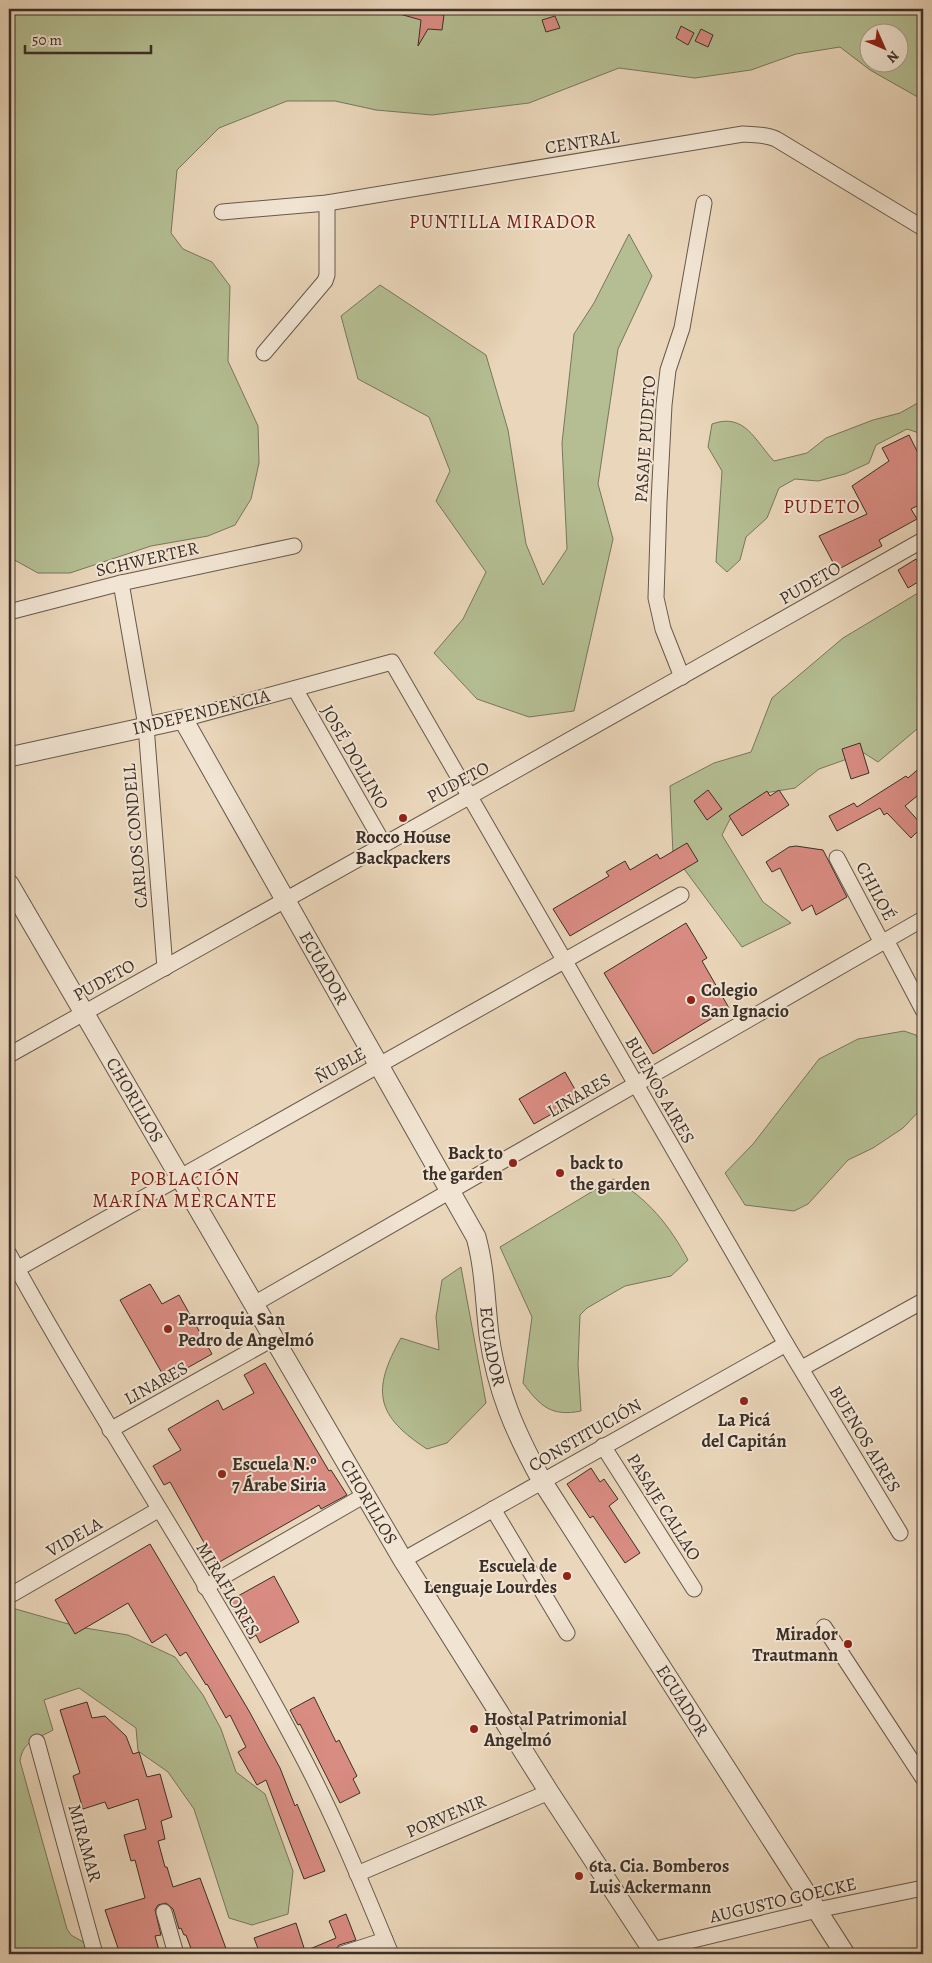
<svg xmlns="http://www.w3.org/2000/svg" width="932" height="1963" font-family="Alegreya,serif">
	<rect width="100%" height="100%" fill="#ead6ba"/>
	<filter id="stains"><feTurbulence type="fractalNoise" baseFrequency=".004" numOctaves="4"/><feColorMatrix values="0 0 0 0 .2 0 0 0 0 .09 0 0 0 0 .02 0 0 0 .5 -.17"/></filter>
	<radialGradient id="worn" r=".72"><stop offset=".6" stop-color="#630" stop-opacity="0"/><stop offset="1" stop-color="#630" stop-opacity=".3"/></radialGradient>
	<g fill="#b4be92" stroke="#78765d" fill-rule="evenodd">
		<path d="M9,9H923V100L870,70L840,47L796,54L751,70L695,78L619,68L529,103L432,115L376,110L335,101H287L219,128L177,170L171,233L183,249L212,262L230,286L228,361L258,426L259,463L251,499L235,525L208,536L151,546L70,573H38L9,557ZM870,32H900V62H870Z"/>
		<polygon points="629,234 652,276 618,349 598,484 613,539 574,711 529,717 477,699 434,653 463,619 486,572 436,501 450,471 429,417 358,379 341,316 380,285 486,355 508,430 526,544 543,585 567,549 562,443 574,334 594,303"/>
		<path d="M923,400V443L919,433L907,429L876,445L869,463L845,474L818,481L795,479L779,488L767,518L746,537L740,560L727,572L716,562L722,471L708,447L712,424C745,412 755,441 774,461L807,453L826,438L873,420L900,413Z"/>
		<polygon points="923,590 923,724 878,762 864,753 819,769 795,788 765,793 730,819 722,835 763,902 791,923 742,947 673,854 670,786 714,763 751,752 772,698 843,638"/>
		<polygon points="904,1031 916,1035 923,1048 923,1107 903,1128 873,1148 848,1160 808,1204 794,1211 745,1205 725,1173 753,1144 819,1059 858,1039"/>
		<path d="M613,1179C647,1197 670,1226 688,1260L671,1276L625,1286L587,1308L580,1315L578,1365L581,1411C551,1417 540,1406 523,1383L532,1317L500,1247Z"/>
		<path d="M461,1267L486,1403L447,1443L427,1449C376,1416 371,1391 401,1338L439,1350L436,1317L442,1280Z"/>
		<path d="M12,1608L79,1627L128,1635L175,1657L203,1695L221,1729L236,1772L265,1794L293,1871L288,1914L252,1925L229,1918L194,1809L168,1772L138,1751L136,1728L79,1688L44,1700L53,1730C38,1739 23,1740 20,1761L67,1929L71,1935L85,1943L88,1954H9V1610Z"/>
	</g>
	<g fill="#d98c82" stroke="#3b2f28">
		<polygon points="397,9 439,9 436,14 444,15 442,30 428,29 418,46 421,20 396,13"/>
		<polygon points="555,16 560,28 546,32 542,20"/>
		<polygon points="681,26 694,33 688,45 676,38"/>
		<polygon points="701,29 713,35 708,47 695,41"/>
		<polygon points="909,435 923,463 923,503 911,509 917,519 879,540 882,546 837,570 819,536 867,514 852,486 889,461 882,448"/>
		<polygon points="916,559 923,571 923,579 908,588 898,570"/>
		<polygon points="860,743 869,773 851,779 842,749"/>
		<polygon points="923,765 923,791 905,806 923,826 911,838 887,813 884,815 880,808 837,831 829,816 854,803 857,807 906,776 908,778"/>
		<polygon points="708,790 722,809 707,820 694,801"/>
		<polygon points="779,790 789,805 742,836 729,816 767,791 770,796"/>
		<polygon points="687,843 698,861 570,936 553,909 609,876 606,872 625,861 630,870 657,854 660,859"/>
		<polygon points="796,846 823,850 847,897 816,915 812,905 802,911 780,868 772,872 766,862 789,847"/>
		<polygon points="686,923 707,958 702,961 729,1008 653,1054 604,973"/>
		<polygon points="565,1072 580,1098 534,1124 519,1099"/>
		<polygon points="150,1284 162,1304 179,1295 212,1354 166,1380 120,1300"/>
		<polygon points="265,1363 329,1471 331,1470 347,1495 321,1509 319,1505 216,1564 170,1482 164,1485 153,1466 181,1450 168,1429 218,1400 223,1410 254,1393 244,1375"/>
		<polygon points="591,1468 600,1482 604,1479 618,1499 609,1506 640,1553 625,1563 593,1516 590,1518 567,1484"/>
		<polygon points="150,1544 249,1711 280,1768 295,1806 297,1804 325,1871 304,1879 266,1780 257,1785 238,1752 246,1747 230,1715 226,1718 207,1684 206,1685 186,1652 180,1656 166,1634 152,1643 128,1603 75,1634 55,1600"/>
		<polygon points="274,1576 299,1622 260,1643 256,1635 250,1639 229,1601"/>
		<polygon points="314,1697 336,1742 339,1740 357,1776 353,1779 360,1793 340,1803 300,1724 298,1725 290,1710"/>
		<polygon points="87,1702 92,1718 105,1716 126,1736 133,1754 139,1752 147,1777 160,1774 172,1817 161,1821 165,1839 158,1841 165,1867 167,1867 173,1887 200,1878 228,1954 193,1954 186,1935 184,1935 181,1928 179,1929 173,1909 166,1903 158,1905 155,1910 161,1935 155,1936 160,1954 120,1954 105,1910 145,1898 135,1860 131,1861 124,1835 146,1829 138,1799 108,1809 105,1802 83,1809 73,1776 80,1773 60,1710"/>
		<polygon points="346,1914 356,1940 339,1945 333,1954 260,1954 254,1938 296,1923 305,1951 336,1938 329,1921"/>
	</g>
	<g fill="none" stroke-linecap="round" stroke-linejoin="round">
		<defs>
			<g id="minor">
				<path d="M222,212L327,203L743,134C755,135 765,134 776,139L923,228"/>
				<polyline points="264,353 325,281 327,275 327,203"/>
				<polyline points="121,583 146,726 165,968"/>
				<polyline points="9,612 121,583 294,546"/>
				<polyline points="682,677 663,629 656,598 659,502 664,405 668,370 682,328 704,203"/>
				<polyline points="295,689 383,843"/>
				<polyline points="183,719 392,662 786,1344 900,1533"/>
				<polyline points="837,858 882,943"/>
				<polyline points="886,940 923,1010"/>
				<path d="M9,1055C313,883 620,714 923,540"/>
				<path d="M9,1254C100,1421 208,1578 297,1746C333,1813 362,1884 391,1954"/>
				<polyline points="17,1269 681,895"/>
				<polyline points="254,1304 923,919"/>
				<polyline points="802,1368 923,1301"/>
				<polyline points="110,1430 274,1338"/>
				<polyline points="603,1446 694,1589"/>
				<polyline points="493,1509 567,1633"/>
				<polyline points="403,1560 786,1344"/>
				<polyline points="205,1587 365,1495"/>
				<polyline points="9,1596 158,1510"/>
				<polyline points="824,1627 923,1778"/>
				<polyline points="37,1742 95,1954"/>
				<polyline points="357,1874 549,1792"/>
				<polyline points="164,1912 176,1954"/>
				<polyline points="652,1950 817,1910 923,1888"/>
				<polyline points="342,1954 385,1940"/>
			</g>
			<g id="tertiary">
				<path id="s1" d="M9,757L183,719L476,1237C485,1269 485,1302 489,1335C497,1391 515,1432 542,1481L845,1954"/>
				<path id="s2" d="M9,884L403,1560L549,1792L655,1954"/>
			</g>
		</defs>
		<use href="#minor" stroke="#67594c" stroke-width="17"/>
		<use href="#tertiary" stroke="#67594c" stroke-width="21"/>
		<use href="#minor" stroke="#f1e4d2" stroke-width="15"/>
		<use href="#tertiary" stroke="#f1e4d2" stroke-width="19"/>
	</g>
	<g fill="#8f2418" stroke="#f1e4d2" stroke-width="2">
		<circle cx="403" cy="818" r="5"/>
		<circle cx="691" cy="1000" r="5"/>
		<circle cx="513" cy="1163" r="5"/>
		<circle cx="560" cy="1173" r="5"/>
		<circle cx="168" cy="1329" r="5"/>
		<circle cx="744" cy="1401" r="5"/>
		<circle cx="222" cy="1474" r="5"/>
		<circle cx="567" cy="1576" r="5"/>
		<circle cx="848" cy="1644" r="5"/>
		<circle cx="474" cy="1729" r="5"/>
		<circle cx="579" cy="1876" r="5"/>
	</g>
	<g text-anchor="middle" dominant-baseline="central" stroke-width="4" stroke-linejoin="round" paint-order="stroke">
		<g font-size="18" fill="#3b2f28" stroke="#f1e4d2">
			<text transform="translate(582 142) rotate(-9)">CENTRAL</text>
			<text transform="translate(645 439) rotate(-86)">PASAJE PUDETO</text>
			<text transform="translate(147 559) rotate(-13)">SCHWERTER</text>
			<text transform="translate(810 583) rotate(-30)">PUDETO</text>
			<text transform="translate(201 712) rotate(-14)">INDEPENDENCIA</text>
			<text transform="translate(355 757) rotate(60)">JOSÉ DOLLINO</text>
			<text transform="translate(458 782) rotate(-28)">PUDETO</text>
			<text transform="translate(135 836) rotate(-95)">CARLOS CONDELL</text>
			<text transform="translate(876 891) rotate(62)">CHILOÉ</text>
			<text stroke="none"><textPath href="#s1" startOffset="464">ECUADOR</textPath></text>
			<text transform="translate(104 980) rotate(-29)">PUDETO</text>
			<text transform="translate(340 1065) rotate(-29)">ÑUBLE</text>
			<text transform="translate(660 1090) rotate(60)">BUENOS AIRES</text>
			<text transform="translate(579 1095) rotate(-30)">LINARES</text>
			<text stroke="none"><textPath href="#s2" startOffset="250">CHORILLOS</textPath></text>
			<text stroke="none"><textPath href="#s1" startOffset="884">ECUADOR</textPath></text>
			<text transform="translate(156 1383) rotate(-29)">LINARES</text>
			<text transform="translate(585 1435) rotate(-30)">CONSTITUCIÓN</text>
			<text transform="translate(865 1439) rotate(59)">BUENOS AIRES</text>
			<text stroke="none"><textPath href="#s2" startOffset="715">CHORILLOS</textPath></text>
			<text transform="translate(664 1507) rotate(58)">PASAJE CALLAO</text>
			<text transform="translate(74 1537) rotate(-30)">VIDELA</text>
			<text transform="translate(228 1589) rotate(59)">MIRAFLORES</text>
			<text stroke="none"><textPath href="#s1" startOffset="1289">ECUADOR</textPath></text>
			<text transform="translate(446 1816) rotate(-23)">PORVENIR</text>
			<text transform="translate(85 1843) rotate(74)">MIRAMAR</text>
			<text transform="translate(783 1900) rotate(-13)">AUGUSTO GOECKE</text>
		</g>
		<g font-size="18" font-weight="bold" fill="#3b2f28" stroke="#f1e4d2" text-anchor="start">
			<text x="403" y="837" text-anchor="middle">Rocco House<tspan x="403" dy="21">Backpackers</tspan></text>
			<text x="701" y="990">Colegio<tspan x="701" dy="21">San Ignacio</tspan></text>
			<text x="503" y="1153" text-anchor="end">Back to<tspan x="503" dy="21">the garden</tspan></text>
			<text x="570" y="1163">back to<tspan x="570" dy="21">the garden</tspan></text>
			<text x="178" y="1319">Parroquia San<tspan x="178" dy="21">Pedro de Angelmó</tspan></text>
			<text x="744" y="1420" text-anchor="middle">La Picá<tspan x="744" dy="21">del Capitán</tspan></text>
			<text x="232" y="1464">Escuela N.º<tspan x="232" dy="21">7 Árabe Siria</tspan></text>
			<text x="557" y="1566" text-anchor="end">Escuela de<tspan x="557" dy="21">Lenguaje Lourdes</tspan></text>
			<text x="838" y="1634" text-anchor="end">Mirador<tspan x="838" dy="21">Trautmann</tspan></text>
			<text x="484" y="1719">Hostal Patrimonial<tspan x="484" dy="21">Angelmó</tspan></text>
			<text x="589" y="1866">6ta. Cia. Bomberos<tspan x="589" dy="21">Luis Ackermann</tspan></text>
		</g>
		<g font-size="19" letter-spacing="1" fill="#7a1f14" stroke="#f1e4d2">
			<text x="503" y="222">PUNTILLA MIRADOR</text>
			<text x="822" y="507">PUDETO</text>
			<text x="185" y="1179">POBLACIÓN<tspan x="185" dy="22">MARINA MERCANTE</tspan></text>
		</g>
	</g>
	<rect width="932" height="1963" fill="none" stroke="#ead6ba" stroke-width="30"/>
	<rect x="10" y="10" width="912" height="1943" fill="none" stroke="#3b2f28" stroke-width="2.5"/>
	<rect x="15" y="15" width="902" height="1933" fill="none" stroke="#3b2f28"/>
	<g transform="translate(884 48) rotate(135)"><circle r="24" fill="#f1e4d2" stroke="#a89c8e"/>
	<path d="M0-4L9 19L0 12L-9 19Z" fill="#8f2418"/>
	<text y="-8" font-size="14" font-weight="bold" text-anchor="middle" fill="#3b2f28">N</text>
	</g>
	<path d="M25 45v8h126v-8" fill="none" stroke="#3b2f28" stroke-width="2.5"/>
	<text x="32" y="45" font-size="15" fill="#3b2f28" stroke="#f1e4d2" stroke-width="4" paint-order="stroke">50 m</text>
	<rect width="100%" height="100%" filter="url(#stains)"/>
	<rect width="100%" height="100%" fill="url(#worn)"/>
</svg>
